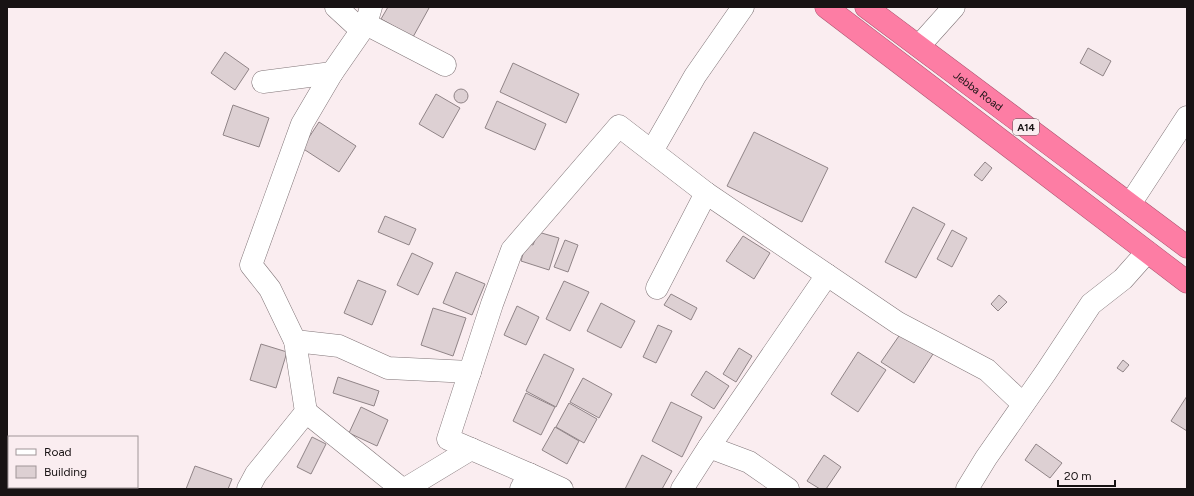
<svg xmlns="http://www.w3.org/2000/svg" width="1194" height="496" font-family="Figtree,sans-serif">
	<rect width="100%" height="100%" fill="#faedf0"/>
	<g fill="#ddd0d3" stroke="#908487">
		<polygon points="388,7 428,7 429,8 413,37 381,19"/>
		<polygon points="1088,48 1111,61 1103,76 1080,63"/>
		<polygon points="225,52 249,69 235,90 211,73"/>
		<polygon points="513,63 579,94 566,123 500,92"/>
		<circle cx="461" cy="96" r="7"/>
		<polygon points="436,94 460,108 443,138 419,124"/>
		<polygon points="497,101 546,124 535,150 485,128"/>
		<polygon points="233,105 269,118 259,147 223,135"/>
		<polygon points="319,122 356,146 339,172 302,148"/>
		<polygon points="754,132 828,168 802,222 727,186"/>
		<polygon points="985,162 992,168 982,181 974,175"/>
		<polygon points="913,207 945,224 916,278 885,262"/>
		<polygon points="385,216 416,229 409,245 378,232"/>
		<polygon points="952,230 967,238 952,267 937,259"/>
		<polygon points="538,232 559,238 549,270 521,261 526,243 533,245"/>
		<polygon points="743,236 770,253 754,279 726,261"/>
		<polygon points="565,240 578,245 568,272 554,267"/>
		<polygon points="412,253 433,263 418,295 397,285"/>
		<polygon points="456,272 485,284 472,315 443,303"/>
		<polygon points="358,280 386,291 372,325 344,313"/>
		<polygon points="564,281 589,292 570,331 546,319"/>
		<polygon points="671,294 697,308 691,320 664,305"/>
		<polygon points="999,295 1007,302 998,311 991,304"/>
		<polygon points="601,303 635,321 621,348 587,331"/>
		<polygon points="517,306 539,317 526,345 504,335"/>
		<polygon points="433,308 466,318 453,356 421,345"/>
		<polygon points="658,325 672,331 656,363 643,357"/>
		<polygon points="901,333 933,354 914,383 881,362"/>
		<polygon points="261,344 287,352 276,388 250,380"/>
		<polygon points="739,348 752,356 736,382 723,374"/>
		<polygon points="858,352 886,370 858,412 831,394"/>
		<polygon points="544,354 574,369 556,407 526,391"/>
		<polygon points="1123,360 1129,365 1123,372 1117,368"/>
		<polygon points="706,371 729,386 714,409 691,395"/>
		<polygon points="338,377 379,391 374,406 333,393"/>
		<polygon points="583,378 612,394 599,418 570,402"/>
		<polygon points="526,393 555,407 541,435 513,421"/>
		<polygon points="1187,396 1187,431 1171,421"/>
		<polygon points="671,402 702,417 682,457 652,441"/>
		<polygon points="569,403 597,419 584,443 556,427"/>
		<polygon points="361,407 388,420 377,446 349,433"/>
		<polygon points="555,427 579,441 567,464 542,450"/>
		<polygon points="312,437 326,444 311,474 297,467"/>
		<polygon points="1036,444 1062,463 1050,478 1025,460"/>
		<polygon points="642,455 672,471 662,489 625,489"/>
		<polygon points="824,455 841,467 826,489 820,489 807,481"/>
		<polygon points="195,466 232,479 228,489 186,489"/>
	</g>
	<g fill="none" stroke-linecap="round" stroke-linejoin="round">
		<defs>
			<g id="minor">
				<polyline points="336,7 361,30"/>
				<polyline points="366,24 445,65"/>
				<polyline points="919,46 954,7"/>
				<polyline points="263,82 332,73"/>
				<polyline points="652,151 695,76 743,7"/>
				<polyline points="706,193 898,323 987,370 1023,404"/>
				<polyline points="1130,204 1187,117"/>
				<polyline points="295,341 339,346 388,368 470,372"/>
				<polyline points="306,412 402,489"/>
				<polyline points="709,447 827,275"/>
				<polyline points="529,474 562,489"/>
				<polyline points="248,489 256,474 306,412 295,341 270,289 251,265 302,124 332,73 366,24 371,7"/>
				<polyline points="405,489 471,449"/>
				<polyline points="521,489 529,474 448,439 492,304 512,250 619,126 706,193 657,288"/>
				<polyline points="682,489 709,447 749,462 788,489"/>
				<polyline points="967,489 986,458 1046,372 1091,304 1123,279 1147,252"/>
			</g>
			<g id="highway">
				<polyline points="826,7 1187,282"/>
				<path id="s1" d="M866,7L1187,247"/>
			</g>
		</defs>
		<use href="#minor" stroke="#817578" stroke-width="23"/>
		<use href="#highway" stroke="#ad5872" stroke-width="23"/>
		<use href="#minor" stroke="#fff" stroke-width="22"/>
		<use href="#highway" stroke="#fd7da4" stroke-width="22"/>
	</g>
	<g text-anchor="middle" dominant-baseline="central" stroke-width="3.5" stroke-linejoin="round" paint-order="stroke">
		<rect fill="#faedf0" stroke="#5c5456" stroke-width="1" x="1013" y="119" width="26" height="16" rx="3"/>
		<g font-size="10" font-weight="bold" fill="#181314">
			<text x="1026" y="127">A14</text>
		</g>
		<g font-size="11" fill="#181314" stroke="#faedf0">
			<text stroke="none"><textPath href="#s1" startOffset="140">Jebba Road</textPath></text>
		</g>
	</g>
	<rect width="1194" height="496" fill="none" stroke="#181314" stroke-width="16"/>
	<rect x="8" y="436" width="130" height="52" fill="#faedf0" stroke="#a09698"/>
	<rect x="16" y="449" width="20" height="6" fill="#ffffff" stroke="#a09698"/>
	<text x="44" y="456" font-size="12" fill="#181314">Road</text>
	<rect x="16" y="466" width="20" height="12" fill="#ddd0d3" stroke="#a09698"/>
	<text x="44" y="476" font-size="12" fill="#181314">Building</text>
	<path d="M1058 480v6h57v-6" fill="none" stroke="#181314" stroke-width="2"/>
	<text x="1064" y="480" font-size="12" fill="#181314" stroke="#faedf0" stroke-width="3" paint-order="stroke">20 m</text>
</svg>
